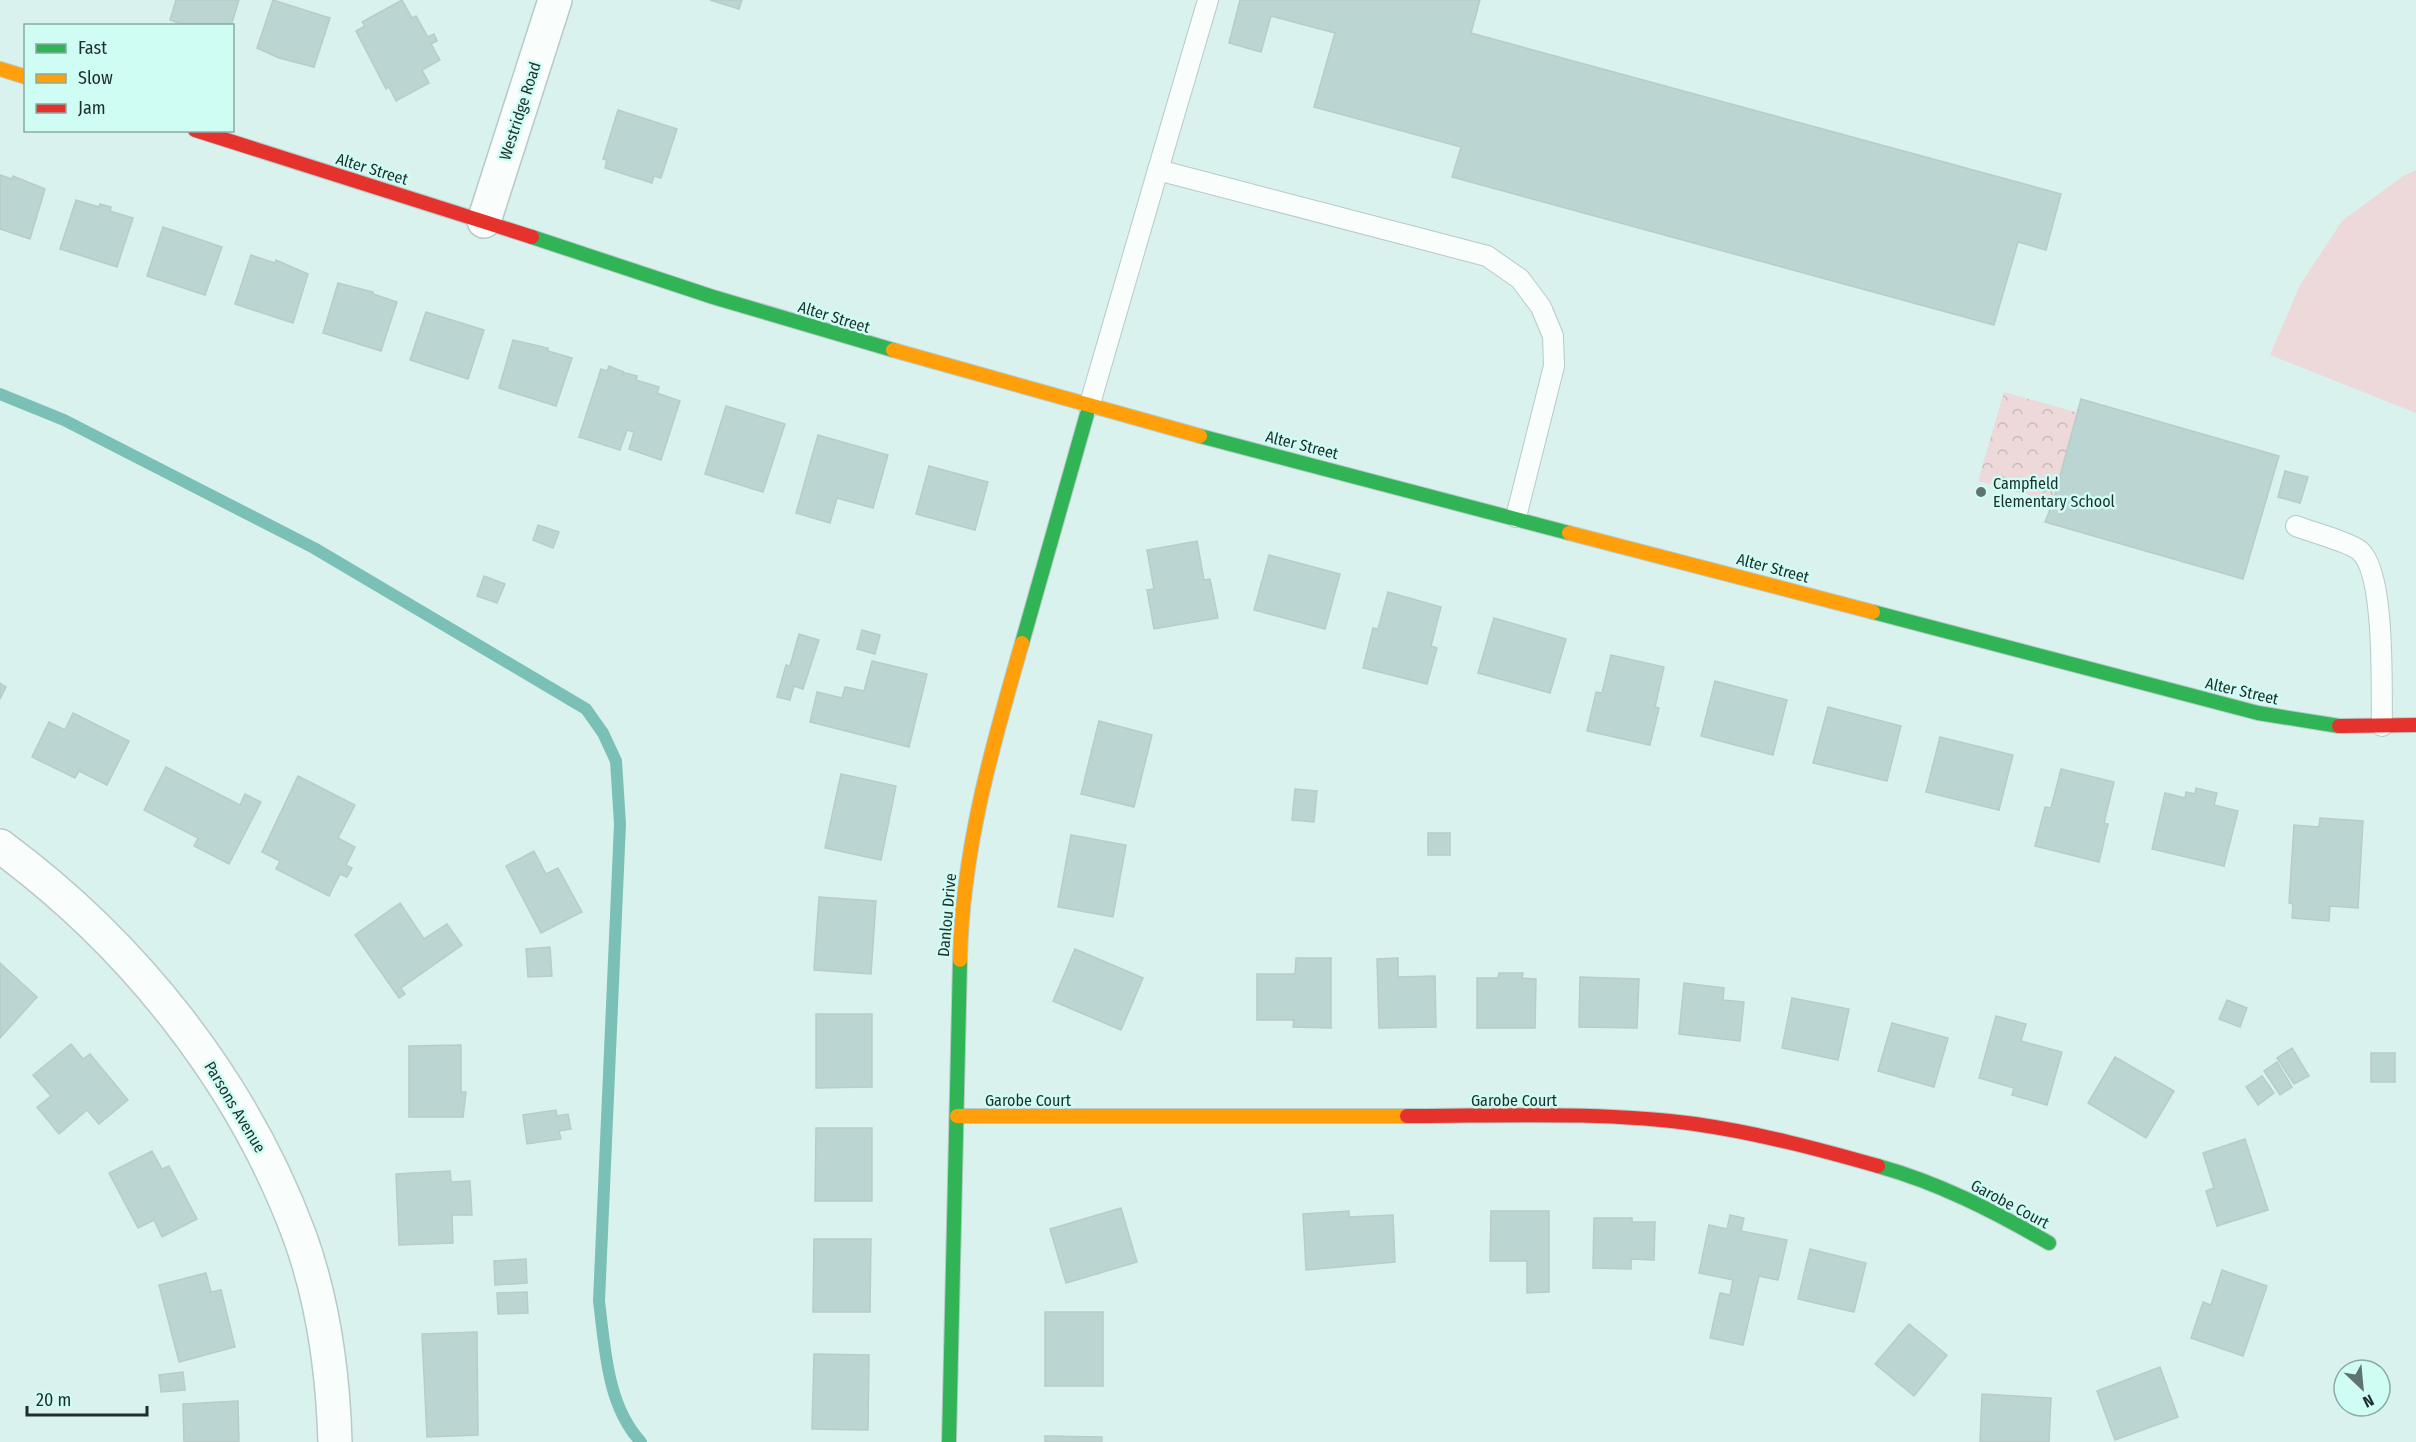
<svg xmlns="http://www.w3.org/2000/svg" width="2416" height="1442" font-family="'Fira Sans Condensed',sans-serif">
	<defs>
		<pattern id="park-crowns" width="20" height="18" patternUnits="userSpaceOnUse" patternTransform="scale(1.5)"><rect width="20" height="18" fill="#edd8da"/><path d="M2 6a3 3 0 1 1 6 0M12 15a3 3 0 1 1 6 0" fill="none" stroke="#cbbabb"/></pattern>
	</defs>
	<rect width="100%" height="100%" fill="#daf2ee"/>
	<polygon fill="url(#park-crowns)" points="2004,392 2079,413 2053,502 1978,481"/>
	<polygon fill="#edd8da" points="2416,170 2416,413 2270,355 2300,285 2342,221 2403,176"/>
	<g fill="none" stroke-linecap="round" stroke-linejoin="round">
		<path stroke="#7bc0b6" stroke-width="12" d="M0,394L64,420L314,548L586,709L603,733L616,761L620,824L599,1301C605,1348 607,1406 641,1442"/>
	</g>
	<g fill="#bbd6d2" stroke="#b8ccc8" stroke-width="1.5">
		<polygon points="176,0 239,0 231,26 188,26 170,20"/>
		<polygon points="273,0 330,18 314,67 279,58 257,48"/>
		<polygon points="402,0 412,18 416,16 428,37 434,34 437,41 431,44 440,60 422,70 429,83 396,101 389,87 386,89 356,31 365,26 362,22"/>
		<polygon points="710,0 742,0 739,9"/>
		<polygon points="1240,0 1480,0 1471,33 2061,194 2046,250 2018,242 1994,325 1452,177 1461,147 1314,107 1335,33 1271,16 1261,52 1229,43"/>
		<polygon points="618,110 677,129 661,178 654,176 652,183 605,168 607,160 603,159"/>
		<polygon points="0,175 12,179 13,176 45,189 30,239 0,229"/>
		<polygon points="76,200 99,207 100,204 111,207 110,211 133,218 117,267 60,249"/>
		<polygon points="163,227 222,247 205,295 147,276"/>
		<polygon points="251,255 275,263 276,260 308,274 293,323 235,304"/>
		<polygon points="338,283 373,292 373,294 397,302 381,351 323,333"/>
		<polygon points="426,312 484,330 468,379 410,360"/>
		<polygon points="513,340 548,348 548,351 572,358 556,406 499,388"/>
		<polygon points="609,366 624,372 622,375 626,373 637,376 636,380 659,387 657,393 680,401 661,460 629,449 634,432 627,430 620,450 579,437 601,369 607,371"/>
		<polygon points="2081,399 2279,456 2243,579 2045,522 2053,502"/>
		<polygon points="726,406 785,424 763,492 705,474"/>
		<polygon points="818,435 888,455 873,508 837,498 830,523 796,513"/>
		<polygon points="929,466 988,482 975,530 916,514"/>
		<polygon points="2285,471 2308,477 2300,503 2278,497"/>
		<polygon points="538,525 559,532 553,548 533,540"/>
		<polygon points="1197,541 1204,580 1210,579 1218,618 1154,629 1147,590 1154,589 1147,550"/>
		<polygon points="1269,555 1340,574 1325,629 1254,610"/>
		<polygon points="484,576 505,584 497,603 477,596"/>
		<polygon points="1388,592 1441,607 1431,646 1437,648 1427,684 1363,668 1373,628 1378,629"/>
		<polygon points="1494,618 1566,639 1550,693 1478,673"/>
		<polygon points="862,630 880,635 875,654 857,649"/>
		<polygon points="799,634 819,640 803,689 794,686 790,700 777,697 786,665 790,666"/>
		<polygon points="1611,655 1664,667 1655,707 1659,708 1650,745 1587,731 1596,692 1602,693"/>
		<polygon points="872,661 927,674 909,747 810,722 817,692 842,698 845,687 864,691"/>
		<polygon points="1715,681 1787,700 1773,755 1701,736"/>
		<polygon points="0,683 6,687 0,699"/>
		<polygon points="1828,707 1901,726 1887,781 1813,763"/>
		<polygon points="73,713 129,741 107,785 79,771 75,778 32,757 49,722 65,730"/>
		<polygon points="1099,721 1152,735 1134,807 1081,794"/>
		<polygon points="1940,737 2013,755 1999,810 1926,792"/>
		<polygon points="166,767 240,805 245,794 261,802 229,864 194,846 198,838 144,810"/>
		<polygon points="2061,769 2114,782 2104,823 2108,824 2099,862 2035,846 2045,807 2051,808"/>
		<polygon points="841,774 896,786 881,860 825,848"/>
		<polygon points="298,776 355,805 338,838 355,847 346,865 352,868 347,877 340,874 329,896 276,869 280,861 262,852"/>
		<polygon points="2196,788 2217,793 2214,805 2238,811 2224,866 2152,849 2165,793 2185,798 2186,792 2195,794"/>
		<polygon points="1295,789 1317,791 1314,822 1292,820"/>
		<polygon points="2320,818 2363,821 2358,908 2330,906 2329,921 2292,918 2293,904 2289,903 2294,825 2319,827"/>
		<rect x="1428" y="833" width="22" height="22"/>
		<polygon points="1071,835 1126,845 1113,917 1058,907"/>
		<polygon points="534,851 546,874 558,868 582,912 541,933 506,866"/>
		<polygon points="819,897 876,901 871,974 814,970"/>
		<polygon points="400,903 424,939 447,924 462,945 401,988 405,994 399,998 355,935"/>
		<polygon points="550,947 552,976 528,977 526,949"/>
		<polygon points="1075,949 1143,978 1121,1030 1053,1001"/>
		<polygon points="1296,958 1331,958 1331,1028 1293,1027 1294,1020 1257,1020 1257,974 1295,974"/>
		<polygon points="1398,958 1398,977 1435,976 1436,1027 1379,1028 1377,959"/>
		<polygon points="0,963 37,997 0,1038"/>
		<polygon points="1499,973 1523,973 1522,978 1536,979 1535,1028 1477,1028 1477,978 1498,978"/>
		<polygon points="1580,977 1639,979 1637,1028 1579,1027"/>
		<polygon points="1684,983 1724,988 1723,1000 1744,1002 1740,1041 1679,1034"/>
		<polygon points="1792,998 1849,1009 1838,1060 1782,1048"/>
		<polygon points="2227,1000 2247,1008 2240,1027 2219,1019"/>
		<polygon points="816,1014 872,1014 872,1087 816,1088"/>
		<polygon points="1996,1016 2026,1024 2021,1041 2062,1052 2047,1105 2012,1095 2014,1088 1979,1078"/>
		<polygon points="1892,1023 1948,1038 1934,1087 1878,1071"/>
		<polygon points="71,1044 83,1059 90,1054 128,1100 99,1124 87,1110 59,1134 37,1107 51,1096 33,1075"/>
		<polygon points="461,1045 461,1092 466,1092 463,1117 409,1117 409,1046"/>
		<polygon points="2292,1048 2309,1076 2294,1084 2277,1058"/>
		<rect x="2371" y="1053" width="24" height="29"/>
		<polygon points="2115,1057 2174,1091 2146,1138 2088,1103"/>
		<polygon points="2277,1062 2292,1087 2280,1095 2264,1071"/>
		<polygon points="2262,1076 2274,1093 2258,1105 2246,1087"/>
		<polygon points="556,1110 557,1116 568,1114 571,1129 559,1131 561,1139 527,1144 523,1115"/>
		<polygon points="816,1128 872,1128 872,1201 815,1201"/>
		<polygon points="2245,1139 2268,1210 2217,1226 2206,1191 2214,1188 2203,1153"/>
		<polygon points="152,1151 162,1169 169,1166 197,1219 162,1237 154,1220 138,1228 109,1173"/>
		<polygon points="450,1171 451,1182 470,1181 472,1215 452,1215 453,1243 399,1245 396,1174"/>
		<polygon points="1121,1208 1137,1262 1066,1283 1050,1229"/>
		<polygon points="1349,1211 1349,1217 1393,1215 1395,1262 1306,1270 1303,1214"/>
		<polygon points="1491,1211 1549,1211 1549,1292 1527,1293 1527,1261 1490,1261"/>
		<polygon points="1730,1215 1744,1218 1741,1231 1787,1240 1778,1280 1759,1276 1743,1345 1710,1338 1720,1293 1730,1295 1733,1280 1699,1273 1709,1225 1727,1229"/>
		<polygon points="1594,1218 1632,1218 1632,1222 1655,1222 1654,1260 1631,1259 1631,1269 1593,1268"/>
		<polygon points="814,1239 871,1239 870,1312 813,1312"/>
		<polygon points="1810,1249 1866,1263 1854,1312 1798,1299"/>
		<polygon points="526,1259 527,1283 495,1285 494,1261"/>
		<polygon points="2222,1270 2267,1286 2243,1356 2191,1338 2203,1302 2211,1305"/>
		<polygon points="206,1273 211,1292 221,1290 235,1347 179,1362 159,1285"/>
		<polygon points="527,1292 528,1313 498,1314 497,1293"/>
		<rect x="1045" y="1312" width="58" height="74"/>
		<polygon points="1909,1324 1947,1355 1914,1396 1875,1364"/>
		<polygon points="477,1332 478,1435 427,1437 422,1334"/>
		<polygon points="814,1354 869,1355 868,1430 812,1429"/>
		<polygon points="2160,1367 2178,1417 2115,1440 2097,1391"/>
		<polygon points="183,1372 185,1390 161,1392 159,1375"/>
		<polygon points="1982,1394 2051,1398 2049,1442 1980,1442"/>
		<polygon points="238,1401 239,1442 184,1442 183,1404"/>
		<polygon points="1045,1436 1102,1437 1102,1442 1045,1442"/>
	</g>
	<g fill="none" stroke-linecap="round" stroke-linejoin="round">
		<defs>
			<g id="lane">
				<polyline points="1158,170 1208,0"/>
				<polyline points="1089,407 1158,170 1487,256 1520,279 1541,307 1553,336 1554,366 1516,517"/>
				<path d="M2296,526C2308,531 2352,543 2360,551C2386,574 2381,690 2382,726"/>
			</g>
			<g id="street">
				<polyline points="484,221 555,0"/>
				<path d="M0,846C133,944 243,1082 300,1237C323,1301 333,1374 335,1442"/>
			</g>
			<g id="fast">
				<polyline points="532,237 713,297 893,350"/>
				<polyline points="1200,436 1569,533"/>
				<polyline points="1873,612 2258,713 2339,726"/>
				<polyline points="1022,643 1089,407"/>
				<path d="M1878,1166C1939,1183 1994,1211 2049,1243"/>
				<polyline points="949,1442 960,960"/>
			</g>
			<g id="slow">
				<polyline points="0,69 26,77"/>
				<polyline points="893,350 1200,436"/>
				<polyline points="1569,533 1873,612"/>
				<path d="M960,960C962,851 992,747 1022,643"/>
				<polyline points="957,1116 1407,1116"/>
			</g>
			<g id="jam">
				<polyline points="195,130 532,237"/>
				<polyline points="2339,726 2416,725"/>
				<path d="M1407,1116C1502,1116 1600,1111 1695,1124C1758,1133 1818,1149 1878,1166"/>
			</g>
		</defs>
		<use href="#lane" stroke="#b7cac8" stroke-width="22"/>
		<use href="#street" stroke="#b7cac8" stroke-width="36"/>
		<use href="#fast" stroke="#b7cac8" stroke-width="16"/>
		<use href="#slow" stroke="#b7cac8" stroke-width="16"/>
		<use href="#jam" stroke="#b7cac8" stroke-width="16"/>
		<use href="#lane" stroke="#f9fdfc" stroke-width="20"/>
		<use href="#street" stroke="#f9fdfc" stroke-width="33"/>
		<use href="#fast" stroke="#30b455" stroke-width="14"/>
		<use href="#slow" stroke="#ff9f0a" stroke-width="14"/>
		<use href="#jam" stroke="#e5322d" stroke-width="14"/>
	</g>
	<circle fill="#5f7370" stroke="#cffdf4" stroke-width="2" cx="1981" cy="492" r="6"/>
	<g text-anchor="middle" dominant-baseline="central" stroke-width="5" stroke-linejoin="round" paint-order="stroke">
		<g font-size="16" fill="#1d2f2c" stroke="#cffdf4">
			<text transform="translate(520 111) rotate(-72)">Westridge Road</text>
			<text transform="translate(372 169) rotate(17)">Alter Street</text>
			<text transform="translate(834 317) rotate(17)">Alter Street</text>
			<text transform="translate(1302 445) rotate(14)">Alter Street</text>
			<text transform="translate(1773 568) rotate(15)">Alter Street</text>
			<text transform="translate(2242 691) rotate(13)">Alter Street</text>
			<text transform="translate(947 915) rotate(-85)">Danlou Drive</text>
			<text x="1028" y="1100">Garobe Court</text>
			<text x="1514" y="1100">Garobe Court</text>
			<text transform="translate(235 1107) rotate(59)">Parsons Avenue</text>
			<text transform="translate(2010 1204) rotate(28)">Garobe Court</text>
		</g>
		<g font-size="16" fill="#1d2f2c" stroke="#cffdf4" text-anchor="start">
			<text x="1993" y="483">Campfield<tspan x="1993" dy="18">Elementary School</tspan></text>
		</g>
	</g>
	<rect x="24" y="24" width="210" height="108" fill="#cffdf4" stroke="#88aba4" stroke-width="1.5"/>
	<rect x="36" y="44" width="30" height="9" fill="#30b455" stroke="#88aba4" stroke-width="1.5"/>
	<text x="78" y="54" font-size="18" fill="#1d2f2c">Fast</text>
	<rect x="36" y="74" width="30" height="9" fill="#ff9f0a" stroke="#88aba4" stroke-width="1.5"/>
	<text x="78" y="84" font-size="18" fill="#1d2f2c">Slow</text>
	<rect x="36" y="104" width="30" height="9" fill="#e5322d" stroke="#88aba4" stroke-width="1.5"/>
	<text x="78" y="114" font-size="18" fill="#1d2f2c">Jam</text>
	<g transform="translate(2362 1388) rotate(154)"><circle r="28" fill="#cffdf4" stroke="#88aba4" stroke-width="1.5"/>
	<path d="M0-4.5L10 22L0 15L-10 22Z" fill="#5f7370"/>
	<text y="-9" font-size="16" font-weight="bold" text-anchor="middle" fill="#1d2f2c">N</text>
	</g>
	<path d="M27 1406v9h120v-9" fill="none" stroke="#1d2f2c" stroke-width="3"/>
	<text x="36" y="1406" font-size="18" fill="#1d2f2c" stroke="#cffdf4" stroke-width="4.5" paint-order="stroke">20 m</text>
</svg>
